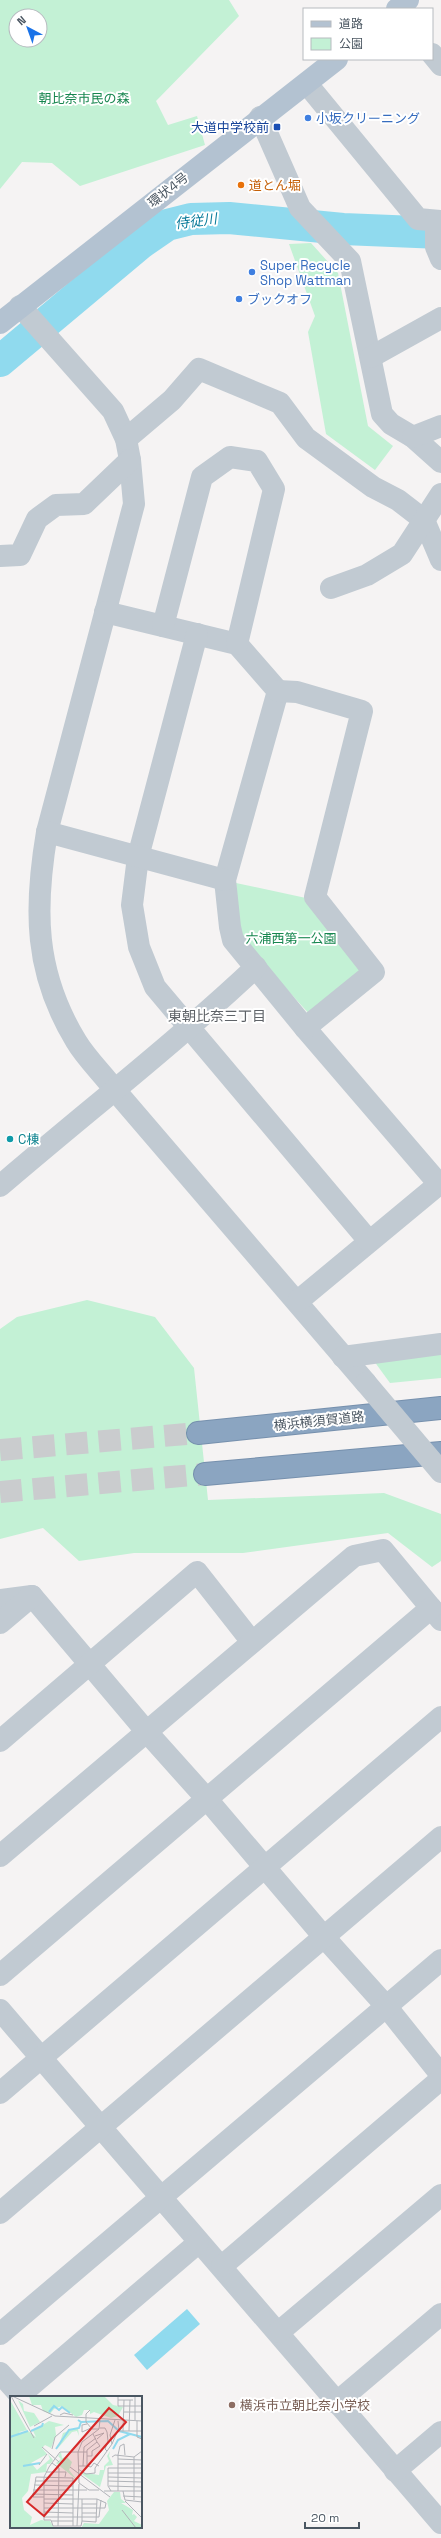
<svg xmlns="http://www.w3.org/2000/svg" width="441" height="2538" font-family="'Space Grotesk','Noto Sans JP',sans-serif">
	<rect width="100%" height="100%" fill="#f5f3f3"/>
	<g fill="#c3f1d5" fill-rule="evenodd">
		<path d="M0,0H229L239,16L156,101L168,125L197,116L205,145L80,186L52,163L22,162L0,189ZM16,16H40V40H16Z"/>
		<polygon points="311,243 338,273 368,426 393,446 375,470 326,434 308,332 315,316 289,244"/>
		<polygon points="236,883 306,898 363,971 311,1016 263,963 238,929"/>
		<polygon points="87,1300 155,1317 194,1368 208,1500 384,1493 441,1514 441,1561 432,1567 388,1533 243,1553 134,1553 79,1561 43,1528 0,1539 0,1329 17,1317"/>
		<polygon points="441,1352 441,1378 390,1383 374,1361"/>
	</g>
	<polygon fill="#90daee" points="187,2309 200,2324 147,2370 134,2355"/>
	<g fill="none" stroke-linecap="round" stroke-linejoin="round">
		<polyline stroke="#90daee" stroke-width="32" points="0,361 141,243 167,225 191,219 229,218 343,229 441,233"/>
		<g stroke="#caccce" stroke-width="22" stroke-dasharray="22 11" stroke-linecap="butt">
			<polyline points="0,1450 198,1433"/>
			<polyline points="0,1492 205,1474"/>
		</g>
		<defs>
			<g id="highway">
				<polyline points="198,1433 441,1408"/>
				<polyline points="205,1474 441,1453"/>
			</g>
		</defs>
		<use href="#highway" stroke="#7690ad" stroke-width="24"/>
		<g stroke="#c1cad2" stroke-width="22">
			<polyline points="432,54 441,65"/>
			<polyline points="307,84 418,219 441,221"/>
			<polyline points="260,117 300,208 350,261 382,414 391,424 413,437 441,462"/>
			<polyline points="436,221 436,247 441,259"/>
			<path d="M20,306L113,411L126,439L130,460L134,504L47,832C34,909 34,972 76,1041C86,1058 102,1073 114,1089L366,1383"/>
			<polyline points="371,357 441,318"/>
			<polyline points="413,437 441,426"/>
			<polyline points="126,439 172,400 199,369 280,403 306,438 373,487 398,500 424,520 441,560"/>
			<polyline points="0,556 20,555 37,519 56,505 84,504 130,460"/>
			<polyline points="331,588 367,575 402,554 441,494"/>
			<polyline points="105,612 237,644 278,691 225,880 230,927 233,940 305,1028 439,1184 298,1301"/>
			<polyline points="163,626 202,477 230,457 257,461 274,489 237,644"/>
			<polyline points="197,634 138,857 132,905 139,947 155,987 369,1241"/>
			<polyline points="278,691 297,692 362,711 315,897 374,972 305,1028"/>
			<polyline points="47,832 225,880"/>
			<path d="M0,1186C85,1113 174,1044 256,967"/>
			<polyline points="343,1357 441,1344"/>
			<polyline points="0,1600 32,1596 146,1731 206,1798 324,1937 386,2006 441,2075"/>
			<polyline points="0,1623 32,1596"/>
			<polyline points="0,1741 197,1572 252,1642"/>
			<polyline points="0,1856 354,1556 383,1550 441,1620"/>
			<polyline points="0,1975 431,1608"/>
			<polyline points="0,2010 441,2523"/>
			<polyline points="0,2093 441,1717"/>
			<polyline points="0,2213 441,1837"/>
			<polyline points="222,2266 441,2079"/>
			<polyline points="279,2332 441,2195"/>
			<polyline points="0,2334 441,1960"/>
			<polyline points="0,2373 20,2395 198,2243"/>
			<polyline points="336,2403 441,2314"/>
			<polyline points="395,2471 441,2432"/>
		</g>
		<g stroke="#b3c2d1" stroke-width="22">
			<polyline points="397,9 408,0"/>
			<polyline points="0,323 337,59"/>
		</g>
		<use href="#highway" stroke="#8ba5c1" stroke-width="22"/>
		<polyline stroke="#c1cad2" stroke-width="22" points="366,1383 441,1472"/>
	</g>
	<g fill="#3f7fe0" stroke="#fff" stroke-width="1.5">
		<circle cx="308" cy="118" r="4"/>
		<circle cx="252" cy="272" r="4"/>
		<circle cx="239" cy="299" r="4"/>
	</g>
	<rect fill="#1a4fb4" stroke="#fff" stroke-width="1.5" x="273" y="123" width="8" height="8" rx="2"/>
	<circle fill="#e8710a" stroke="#fff" stroke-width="1.5" cx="241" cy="185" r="4"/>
	<circle fill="#0f9aa8" stroke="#fff" stroke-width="1.5" cx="10" cy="1139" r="4"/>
	<circle fill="#8d6e63" stroke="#fff" stroke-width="1.5" cx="232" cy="2405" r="4"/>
	<g text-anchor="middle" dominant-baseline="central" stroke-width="4" stroke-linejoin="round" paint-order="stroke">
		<g font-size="13" fill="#17864f" stroke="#fff">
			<text x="84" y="98">朝比奈市民の森</text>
			<text x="291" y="938">六浦西第一公園</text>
		</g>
		<g font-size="13" fill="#366cbe" stroke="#fff" text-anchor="start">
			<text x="316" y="118">小坂クリーニング</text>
			<text x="260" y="265">Super Recycle<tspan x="260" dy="15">Shop Wattman</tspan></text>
			<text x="247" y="299">ブックオフ</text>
		</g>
		<g font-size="13" fill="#164399" stroke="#fff" text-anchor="end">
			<text x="269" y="127">大道中学校前</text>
		</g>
		<g font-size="13" fill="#c56008" stroke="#fff" text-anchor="start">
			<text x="249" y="185">道とん堀</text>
		</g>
		<g font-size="13" fill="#4a5661" stroke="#fff">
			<text transform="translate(168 190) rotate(-38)">環状4号</text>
			<text transform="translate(319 1421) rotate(-6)">横浜横須賀道路</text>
		</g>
		<g font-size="13" fill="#0d838f" stroke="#fff" text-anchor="start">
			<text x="18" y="1139">C棟</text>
		</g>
		<g font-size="13" fill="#785e54" stroke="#fff" text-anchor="start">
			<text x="240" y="2405">横浜市立朝比奈小学校</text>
		</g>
		<g font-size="14" font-style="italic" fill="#0c7c9b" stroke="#fff">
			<text transform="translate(196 221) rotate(-7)">侍従川</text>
		</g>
		<g font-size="14" fill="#5f6368" stroke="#fff">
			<text x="217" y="1016">東朝比奈三丁目</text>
		</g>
	</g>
	<g transform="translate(10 2396)">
		<rect width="132" height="132" fill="#f5f3f3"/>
		<path d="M19,0H94L103,9L113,11L108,20L101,22L84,16L80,18V14H74L72,19L66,21L52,10L44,13L40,18L33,15L31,9H22ZM0,4L17,34L9,36L11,38L18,35L26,41L23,35L39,25L54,29L45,31L46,39L41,52L35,49L32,52L37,58L21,67L27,74L40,63L38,58L43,64L40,68H37L36,76L21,78L18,95L12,102L14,114L22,121L20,129L31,124L40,125L44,132H0ZM8,4L13,8L14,15L24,17L30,26L20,31ZM68,32L69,40L67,35L62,36L48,52L53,37ZM100,55L99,60L103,69L96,70L90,91L69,76L89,79L90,74H94V70L99,65L97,60ZM51,56L52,62L57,61L62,66L59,74L67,84L46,67L51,63L48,60ZM104,96H110L111,103L116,107H111L123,114L122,119L124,118L127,121L124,125L132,129V132H71L74,127L89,128L99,114L97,105Z" fill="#c3f1d5"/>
		<path fill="none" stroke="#90daee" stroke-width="2" d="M39,16L44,10L49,14L52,11L60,17M68,24L71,26L98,25L109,35L132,41M21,35L32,30L33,27M0,41L18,35M46,53L59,34L69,32L71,26M103,53L108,44L120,38M13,70L30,67"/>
		<path fill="none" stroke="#b1b4b9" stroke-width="1" d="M1,0L24,42M2,0L45,20L132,25M108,0V10H132M125,0V24M108,4H123M80,14L76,18V26L82,33H89M114,16H132M50,19L54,17L63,19M108,25L109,35H132M127,25V41L132,43M77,28L72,29V36L81,32M24,30L42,20M90,32H95L97,36L98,45L95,53L97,55M113,35L114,4M119,35L120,4M85,40L94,37L87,43M102,48L108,34M32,51L49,66M42,53L45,41L59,29M77,60H82V55L90,50L87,46M102,61L105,59L124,61M108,63L132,64M42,67L49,72L48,130M108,68H132M29,69L37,58M68,70H77V54L87,46L83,38M73,70L74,51L86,42M77,70L81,71L84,67L89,70M60,71L100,101M68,73L76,78L85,77V72L102,48L100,39L105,24M36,76H56L55,81M98,77H132M98,81L132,82M25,85H63M98,85L132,86M24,89L63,90M99,90L132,91M23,94H77M89,94H79L69,87L68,56L72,46L89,33L90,24M94,95H132M101,95L98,90V72H132M108,95V59L110,50L114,48L115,59M113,95L115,104L132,106M22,98L63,99M113,100L132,101M34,101H23L26,81L63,82V130M34,103H87L86,126L72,125L71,130H43L41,124H34V81L39,71L50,56H77M124,104V61L132,55M115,105L132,122M34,107L63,108M72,108H87M34,112H95L96,107L87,103M112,114L126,132M34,116L63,117M72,117H86M34,121H89L91,104M42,125H63M72,125V103M67,130L69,88"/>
		<path fill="#d62828" fill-opacity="0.15" stroke="#d62828" stroke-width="2" d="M99,12L116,26L34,120L17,106Z"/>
		<rect width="132" height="132" fill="none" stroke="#4a5661" stroke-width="2"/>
	</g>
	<rect x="303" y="8" width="130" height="52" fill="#ffffff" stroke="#b7bbc0"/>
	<rect x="311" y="21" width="20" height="6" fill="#b3c2d1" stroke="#b7bbc0"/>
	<text x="339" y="28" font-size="12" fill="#4a5661">道路</text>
	<rect x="311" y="38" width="20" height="12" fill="#c3f1d5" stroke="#b7bbc0"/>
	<text x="339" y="48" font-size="12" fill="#4a5661">公園</text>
	<g transform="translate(28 28) rotate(319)"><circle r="19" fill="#ffffff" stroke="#b7bbc0"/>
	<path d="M0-3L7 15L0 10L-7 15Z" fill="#1a73e8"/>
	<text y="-6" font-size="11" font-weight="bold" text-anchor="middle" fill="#4a5661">N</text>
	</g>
	<path d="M305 2522v6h54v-6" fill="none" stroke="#4a5661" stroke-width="2"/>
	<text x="311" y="2522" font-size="12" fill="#4a5661" stroke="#ffffff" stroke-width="3" paint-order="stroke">20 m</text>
</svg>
